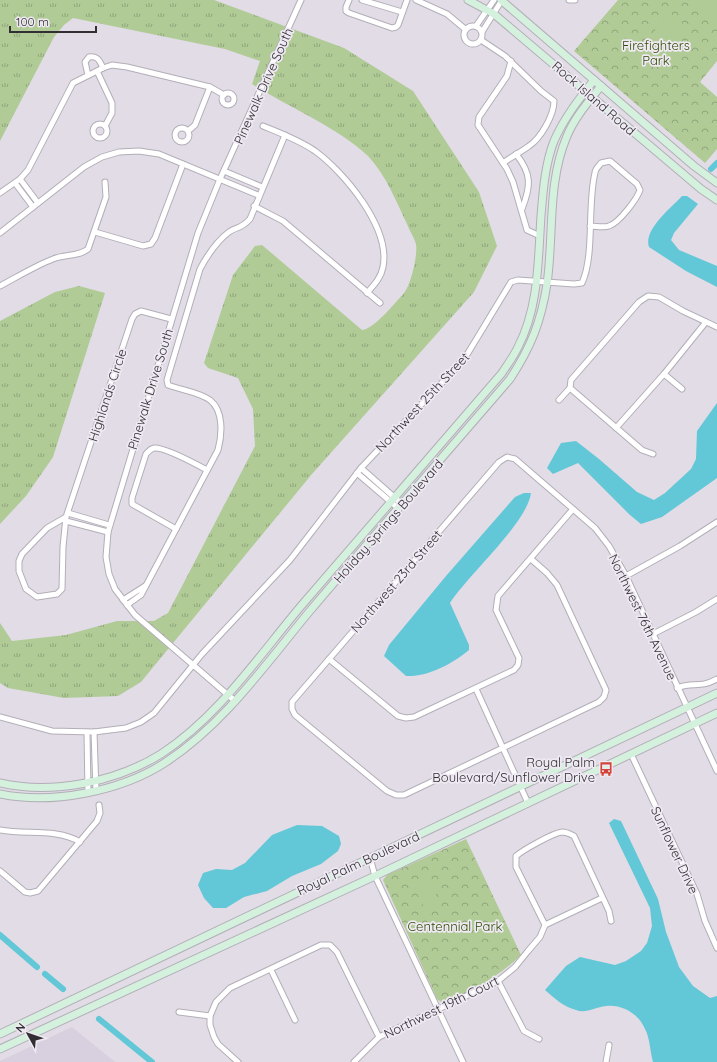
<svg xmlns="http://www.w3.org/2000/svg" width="717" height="1062" font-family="Quicksand,sans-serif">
	<defs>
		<pattern id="grass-tufts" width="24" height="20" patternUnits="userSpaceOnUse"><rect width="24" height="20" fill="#b0cb96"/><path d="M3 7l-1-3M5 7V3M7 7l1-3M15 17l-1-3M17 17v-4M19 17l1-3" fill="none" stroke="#90a57b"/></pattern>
		<pattern id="forest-crowns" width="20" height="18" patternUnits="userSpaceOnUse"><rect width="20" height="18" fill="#b0cb96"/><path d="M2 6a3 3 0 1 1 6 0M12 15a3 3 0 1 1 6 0" fill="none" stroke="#90a57b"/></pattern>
	</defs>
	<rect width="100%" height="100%" fill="#e1dce5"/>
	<polygon fill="#d9d0df" points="72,1027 115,1062 0,1062 0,1061"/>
	<g fill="url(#grass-tufts)">
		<path d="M0,0H214L344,48L413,91L479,192L497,246L474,292L312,474L141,682L118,696L64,698L8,688L0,683V623L12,641L66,635L117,621H154L168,613L255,446L253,409L238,378L208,368L204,363L233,275L255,246L262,245L362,330C373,330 396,302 404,293C411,285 418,254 416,244C414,237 409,230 407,224C396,201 386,175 368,156C339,128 288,107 252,84L260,61L225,49L73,18L64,25L54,37L0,141Z"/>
		<polygon points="79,286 105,293 53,457 26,496 0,524 0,321 55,292"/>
	</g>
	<g fill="url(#forest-crowns)">
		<polygon points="618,0 717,0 717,61 700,82 717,97 717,149 705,163 574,51"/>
		<path d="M466,839L521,955C498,977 476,988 448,1002L443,1003L437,999L383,880L387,875Z"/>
	</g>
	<g fill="#b0cb96">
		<polygon points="689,0 717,0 717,13 711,19"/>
		<polygon points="670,13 690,30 669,53 650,36"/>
		<polygon points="429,879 440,903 425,910 414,885"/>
	</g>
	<g fill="#62c7d7">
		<path d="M682,196H687L698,204L674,233L671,240L679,250L717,266V287L686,271L649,247C643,230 671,208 682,196Z"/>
		<polygon points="717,403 717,478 662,517 641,524 630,515 578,463 553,474 547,468 561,443 576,441 599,459 637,492 654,500 665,493 691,469 696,459 697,431"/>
		<path d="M524,493H531C527,523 469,574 450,603L469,645V650C452,664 428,677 406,676L384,656L389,645L446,576L515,497Z"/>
		<path d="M614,819L621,821L658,899L666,932L679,967L693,986L710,998L717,996V1062H653C650,1052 650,1038 645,1029C639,1014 622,1004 606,1006C595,1007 586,1014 576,1010C564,1007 554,998 545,990L566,966L580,957L615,965L626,961L641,951L647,943L652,926L650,908L609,823Z"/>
		<polygon points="297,825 322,826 339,836 341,844 338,851 321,864 292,876 267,891 244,897 226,908 213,908 204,898 198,885 203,873 216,869 232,870 245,863 272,835"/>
	</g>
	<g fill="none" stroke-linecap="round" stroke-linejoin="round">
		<g stroke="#62c7d7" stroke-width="6">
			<polyline points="711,169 717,163"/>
			<polyline points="0,935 37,967"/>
			<polyline points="45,974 63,989"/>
			<polyline points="99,1019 152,1062"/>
		</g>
		<defs>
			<g id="street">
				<polyline points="349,0 346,7 346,11 349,13 392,28 396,27 398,25 407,0"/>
				<polyline points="362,0 402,12"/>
				<polyline points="416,0 447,14 465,29"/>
				<polyline points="569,0 575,0"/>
				<circle cx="473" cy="35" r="9"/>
				<polyline points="476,26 494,0"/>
				<polyline points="482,32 502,0"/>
				<path d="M481,40L505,56L541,91L554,101C554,115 541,138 529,146C521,152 511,157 503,163"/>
				<polyline points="511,61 507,76 479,117 478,125 507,169 513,182 527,230 540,236"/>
				<polyline points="97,71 112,103 112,113 105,126"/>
				<path d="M88,75L85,62L89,57C98,55 100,62 103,68"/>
				<circle cx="228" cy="99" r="6"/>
				<circle cx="100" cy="131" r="7"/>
				<path d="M263,126C280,133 299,140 315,151C344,172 391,228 383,267C381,278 374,285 367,293"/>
				<circle cx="182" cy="135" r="7"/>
				<polyline points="188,131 195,125 210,87"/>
				<path d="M516,154C532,174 531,186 522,209"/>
				<polyline points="224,171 262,187"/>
				<polyline points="20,179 38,203"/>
				<polyline points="15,183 33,207"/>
				<polyline points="0,193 20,179 28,170 73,83 103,68 112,65 127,67 210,87 224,95"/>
				<polyline points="254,206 283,221 380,303"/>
				<polyline points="95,232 143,246 151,244 155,238 183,164"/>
				<polyline points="0,233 84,167 102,157 119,152 139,151 159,154 258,195"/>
				<path d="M0,286C17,277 35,266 53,259C65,254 78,257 88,249L106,197L105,182"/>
				<polyline points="664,374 682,389"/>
				<polyline points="570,388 642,450 653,454"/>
				<polyline points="559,400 570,388 571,380 639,302 648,296 659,297 683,311 717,327"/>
				<polyline points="616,428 664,374 706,322"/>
				<polyline points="361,468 403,505"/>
				<polyline points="357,473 399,509"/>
				<polyline points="68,513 109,525"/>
				<polyline points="66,517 47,528 22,554 19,561 19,571 26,589 37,597 57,594 62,589 63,547 66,517 132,319 135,314 141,311 171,319"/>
				<polyline points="66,521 108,532"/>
				<path d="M176,529L132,504V498L146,454C149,451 150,449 154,448C164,447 196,464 207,470"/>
				<polyline points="531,559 547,573 557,585 606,690 604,697 599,702 404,795 396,795 387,791 295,715 292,709 292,702 499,462 507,457 515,459 595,528 609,546 626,576 717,771"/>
				<polyline points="626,576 680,546 717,522"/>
				<polyline points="123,600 145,586"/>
				<path d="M127,605L141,595L218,450C222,435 224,411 210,400C199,392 181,390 168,385L167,380L200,269C207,256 217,241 229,232C237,226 240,230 250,219L285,135"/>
				<polyline points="653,634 696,612 717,599"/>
				<polyline points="329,659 398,716 406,718 414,717 514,670 518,665 519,658 496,610 498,596 573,509"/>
				<path d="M677,688C693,681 699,689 717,679"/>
				<polyline points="476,689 528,803"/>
				<polyline points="235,701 135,615 115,589 109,574 106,557 108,532 198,233 220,179 301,0"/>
				<path d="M0,717L52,731L94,732L126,728L141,722L154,713L202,654L290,560L361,468L454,370L468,353L511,282L518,280L574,284L582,283C595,255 587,204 595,173C595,169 599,166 601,163L610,161L637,184L640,190C637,199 619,223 609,226C604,228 596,226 590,226"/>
				<polyline points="87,732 88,793"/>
				<polyline points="94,732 96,791"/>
				<polyline points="631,754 697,894 705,921 717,948"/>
				<path d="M0,830C26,835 57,828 80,842"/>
				<polyline points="370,858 375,876 463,1062"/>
				<polyline points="0,871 25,892 30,893 38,891 97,821 100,813 99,805"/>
				<path d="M545,925L516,867V856C523,850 553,833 562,832C567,832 570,834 574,836L609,911L611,921"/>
				<polyline points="271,970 295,1020"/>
				<polyline points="498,981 524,1031 539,1039"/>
				<polyline points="179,1012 210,1016"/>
				<polyline points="238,1062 218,1044 214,1037 210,1025 210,1016 216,1002 230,988 321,945 330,945 337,952 379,1037"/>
				<polyline points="354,1062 379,1037 498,981 515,967 528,951 540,937 545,925 602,898"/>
				<polyline points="606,1062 609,1045"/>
			</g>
			<g id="secondary">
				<polyline points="468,0 494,14 701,189 717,200"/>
				<polyline points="501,0 694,166 717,183"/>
				<path d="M0,783C52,795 116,782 161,754C218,717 258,657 301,606C368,528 435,451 502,373C507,365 514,356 518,347C539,307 538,260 541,216C543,191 545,164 554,141C564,118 579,99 594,80"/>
				<path d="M0,794C52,805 122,791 166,762C224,724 265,665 309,612C375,534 443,457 510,379C531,347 541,322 547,284C554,235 547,183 567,136C575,117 589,101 601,86"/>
				<polyline points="0,1034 717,693"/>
				<polyline points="0,1049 375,876 717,713"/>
			</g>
		</defs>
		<use href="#street" stroke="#b3aeb7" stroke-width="7"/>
		<use href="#secondary" stroke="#b3aeb7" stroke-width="9"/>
		<use href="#street" stroke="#fff" stroke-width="5"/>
		<use href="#secondary" stroke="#d4f1de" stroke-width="7"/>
	</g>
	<defs>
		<symbol id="bus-bare" viewBox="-9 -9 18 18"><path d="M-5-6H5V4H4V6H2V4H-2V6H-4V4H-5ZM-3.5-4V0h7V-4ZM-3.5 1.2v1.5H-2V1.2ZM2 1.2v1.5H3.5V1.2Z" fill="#d24439" stroke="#efe9f3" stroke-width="2.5" paint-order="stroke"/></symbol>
	</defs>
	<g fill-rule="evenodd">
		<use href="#bus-bare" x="596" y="759" width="20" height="20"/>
	</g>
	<g text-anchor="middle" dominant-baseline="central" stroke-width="3.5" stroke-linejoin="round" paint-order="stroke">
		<g font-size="13" fill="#2e4a00" stroke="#efe9f3">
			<text x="656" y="45">Firefighters<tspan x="656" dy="15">Park</tspan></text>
			<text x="455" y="926">Centennial Park</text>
		</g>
		<g font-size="13" fill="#312f33" stroke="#efe9f3">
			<text transform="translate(263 86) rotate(-66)">Pinewalk Drive South</text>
			<text transform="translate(594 98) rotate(41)">Rock Island Road</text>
			<text transform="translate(150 389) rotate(-73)">Pinewalk Drive South</text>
			<text transform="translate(107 395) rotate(-72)">Highlands Circle</text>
			<text transform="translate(422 402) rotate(-47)">Northwest 25th Street</text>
			<text transform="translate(388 521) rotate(-49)">Holiday Springs Boulevard</text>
			<text transform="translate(396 581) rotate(-49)">Northwest 23rd Street</text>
			<text transform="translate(643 617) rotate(64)">Northwest 76th Avenue</text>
			<text transform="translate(675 850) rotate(65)">Sunflower Drive</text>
			<text transform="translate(358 863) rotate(-25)">Royal Palm Boulevard</text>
			<text transform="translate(441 1007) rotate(-26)">Northwest 19th Court</text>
		</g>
		<g font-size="13" fill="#312f33" stroke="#efe9f3" text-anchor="end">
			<text x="595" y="762">Royal Palm<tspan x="595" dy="15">Boulevard/Sunflower Drive</tspan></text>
		</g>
	</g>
	<g transform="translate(28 1034) rotate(310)" stroke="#efe9f3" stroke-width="3" paint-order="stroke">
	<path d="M0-3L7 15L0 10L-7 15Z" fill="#312f33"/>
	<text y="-6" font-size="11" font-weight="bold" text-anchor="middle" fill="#312f33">N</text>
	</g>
	<path d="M10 26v6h86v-6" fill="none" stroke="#312f33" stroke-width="2"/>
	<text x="16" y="26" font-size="12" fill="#312f33" stroke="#efe9f3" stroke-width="3" paint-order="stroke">100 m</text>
</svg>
